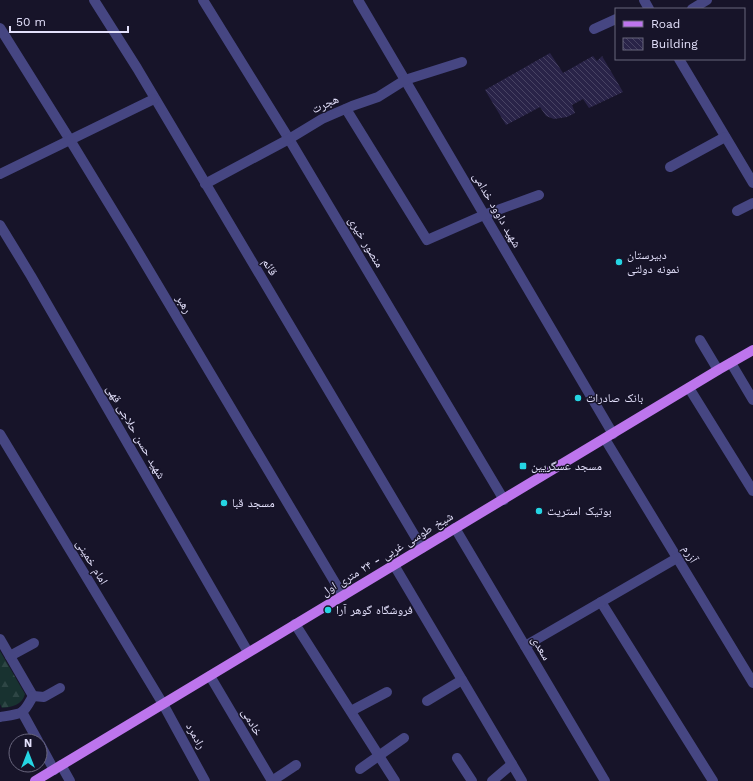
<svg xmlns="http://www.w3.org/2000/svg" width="753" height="781" font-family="'Work Sans','Noto Naskh Arabic',sans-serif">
	<defs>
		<pattern id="forest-firs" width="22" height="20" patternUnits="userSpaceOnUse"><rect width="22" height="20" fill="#183230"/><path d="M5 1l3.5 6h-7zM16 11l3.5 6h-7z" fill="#2e4645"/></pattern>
		<pattern id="building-back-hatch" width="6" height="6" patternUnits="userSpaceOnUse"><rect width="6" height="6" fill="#292348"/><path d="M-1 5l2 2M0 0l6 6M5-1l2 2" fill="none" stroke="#484363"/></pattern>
	</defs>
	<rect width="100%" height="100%" fill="#171429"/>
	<path fill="url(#forest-firs)" d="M0,651L25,694C22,705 12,707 2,708L0,704Z"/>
	<polygon fill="url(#building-back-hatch)" points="550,53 563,73 593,56 597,61 602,56 623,92 589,108 583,99 572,105 575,113 567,117 554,119 546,116 540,107 506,125 485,90"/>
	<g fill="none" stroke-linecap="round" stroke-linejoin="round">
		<g stroke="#464682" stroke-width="10">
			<polyline points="94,0 137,68 422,548"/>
			<polyline points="203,0 289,139 504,500"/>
			<polyline points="358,0 613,434"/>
			<polyline points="644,0 649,9"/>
			<polyline points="692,9 707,0"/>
			<polyline points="0,28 70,140 131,240 343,596"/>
			<polyline points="594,29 616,19"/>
			<polyline points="679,59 753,183"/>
			<polyline points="346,109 427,240 484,215 539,195"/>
			<polyline points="670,167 725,137"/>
			<polyline points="0,174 154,99"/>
			<polyline points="205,184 289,139 322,119 352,106 378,97 405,80 462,62"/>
			<polyline points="737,211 753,203"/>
			<polyline points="0,225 31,276 248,652"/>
			<polyline points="700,340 718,370"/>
			<polyline points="731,363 753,400"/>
			<polyline points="689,388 753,491"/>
			<polyline points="0,434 163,704 205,781"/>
			<polyline points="605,439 753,683"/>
			<polyline points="455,528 605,781"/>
			<polyline points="394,565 522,781"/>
			<polyline points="601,602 713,781"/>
			<polyline points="295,624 395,781"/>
			<path d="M0,639L33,696C30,701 27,708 22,712C17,715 6,716 0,717"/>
			<polyline points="525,646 677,558"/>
			<polyline points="10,656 34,643"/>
			<polyline points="210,676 272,781"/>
			<polyline points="33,696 44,697 60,688"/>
			<polyline points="427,701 462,680"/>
			<polyline points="351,711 387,692"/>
			<polyline points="22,712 38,741"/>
			<polyline points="40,744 54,770"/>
			<polyline points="457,758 472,781"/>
			<polyline points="61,765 70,781"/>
			<polyline points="360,769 404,738"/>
			<polyline points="272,781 296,765"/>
			<polyline points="492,781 512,764"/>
		</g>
		<polyline stroke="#bd75ed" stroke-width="10" points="35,781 718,370 753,350"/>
	</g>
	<g fill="#25d5e3" stroke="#171429" stroke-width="1.5">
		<circle cx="619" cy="262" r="4"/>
		<circle cx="578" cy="398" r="4"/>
		<rect x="519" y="462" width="8" height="8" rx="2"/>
		<circle cx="224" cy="503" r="4"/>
		<circle cx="539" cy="511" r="4"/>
		<circle cx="328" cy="610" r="4"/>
	</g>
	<g text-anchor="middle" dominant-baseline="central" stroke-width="3" stroke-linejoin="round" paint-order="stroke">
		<g font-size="12" fill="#e3e0fb" stroke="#171429">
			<text transform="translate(325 104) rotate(-25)">هجرت</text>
			<text transform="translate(497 210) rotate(60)">شهید داوود خدامی</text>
			<text transform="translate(366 242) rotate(59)">منصور خیری</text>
			<text transform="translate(270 267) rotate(59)">قائم</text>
			<text transform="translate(184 304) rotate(59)">رهبر</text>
			<text transform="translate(136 432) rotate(60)">شهید حسن حلاجی قهی</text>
			<text transform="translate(387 554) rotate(-31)">شیخ طوسی غربی - ۲۴ متری اول</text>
			<text transform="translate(690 554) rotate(59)">آزرم</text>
			<text transform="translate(92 562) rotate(59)">امام خمینی</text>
			<text transform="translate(541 648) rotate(59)">سعدی</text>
			<text transform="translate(252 722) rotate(60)">خادمی</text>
			<text transform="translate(196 736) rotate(61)">رادمرد</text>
		</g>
		<g font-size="12" fill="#e3e0fb" stroke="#171429" text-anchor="start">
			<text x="627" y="255">دبیرستان<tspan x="627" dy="14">نمونه دولتی</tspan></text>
			<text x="586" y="398">بانک صادرات</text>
			<text x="531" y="466">مسجد عسگریین</text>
			<text x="232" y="503">مسجد قبا</text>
			<text x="547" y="511">بوتیک استریت</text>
			<text x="336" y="610">فروشگاه گوهر آرا</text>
		</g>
	</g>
	<rect x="615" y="8" width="130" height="52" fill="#171429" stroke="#69667d"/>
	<rect x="623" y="21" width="20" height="6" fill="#bd75ed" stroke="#69667d"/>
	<text x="651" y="28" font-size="12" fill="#e3e0fb">Road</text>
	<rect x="623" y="38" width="20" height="12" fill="url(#building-back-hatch)" stroke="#69667d"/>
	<text x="651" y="48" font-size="12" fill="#e3e0fb">Building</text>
	<g transform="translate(28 753)"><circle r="19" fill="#171429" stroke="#69667d"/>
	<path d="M0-3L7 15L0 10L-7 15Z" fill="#25d5e3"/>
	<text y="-6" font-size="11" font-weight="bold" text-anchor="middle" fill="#e3e0fb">N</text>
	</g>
	<path d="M10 26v6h118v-6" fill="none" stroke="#e3e0fb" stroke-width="2"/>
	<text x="16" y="26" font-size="12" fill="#e3e0fb" stroke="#171429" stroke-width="3" paint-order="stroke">50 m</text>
</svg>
